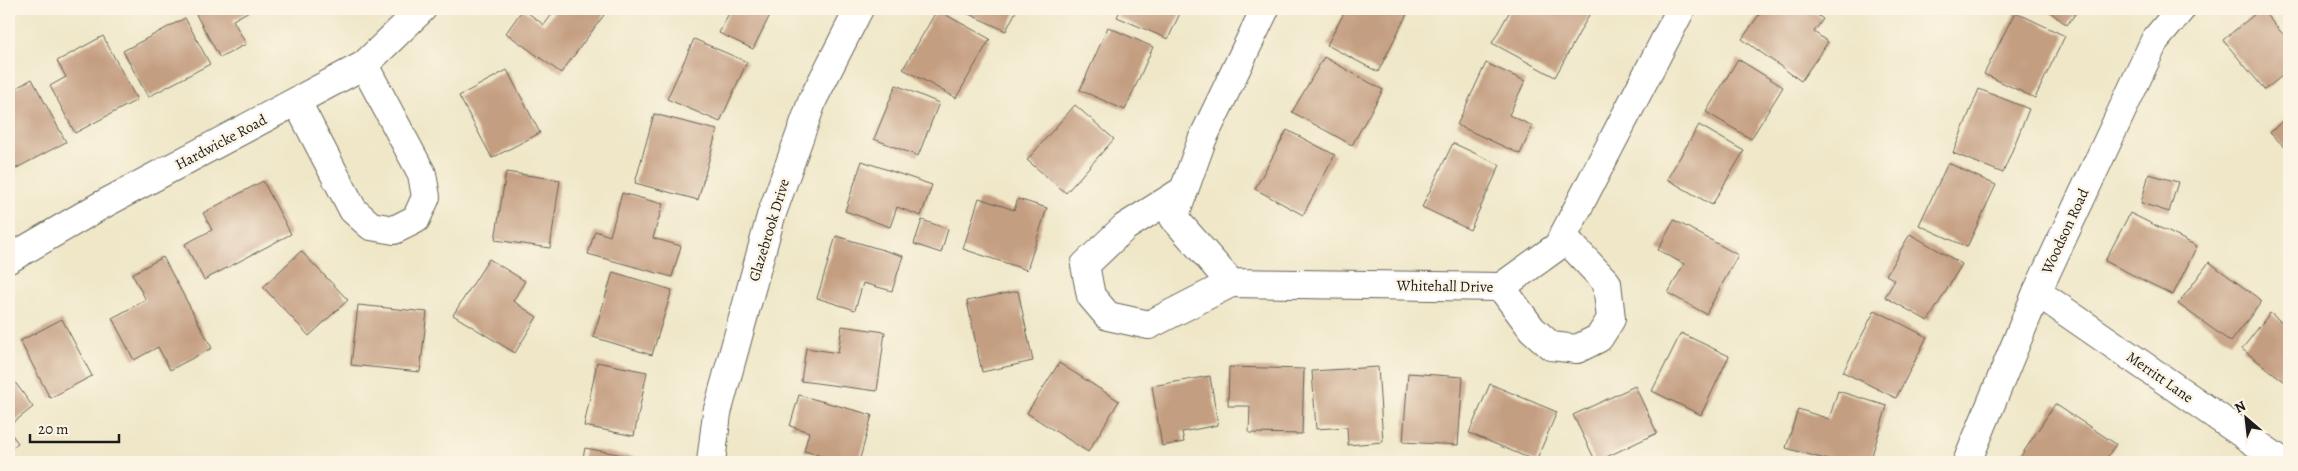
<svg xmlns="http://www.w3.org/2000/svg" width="2298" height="471" font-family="Alegreya,serif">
	<rect width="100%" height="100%" fill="#fcf5e5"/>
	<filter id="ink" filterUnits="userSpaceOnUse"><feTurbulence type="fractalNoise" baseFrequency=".02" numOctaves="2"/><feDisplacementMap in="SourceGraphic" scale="10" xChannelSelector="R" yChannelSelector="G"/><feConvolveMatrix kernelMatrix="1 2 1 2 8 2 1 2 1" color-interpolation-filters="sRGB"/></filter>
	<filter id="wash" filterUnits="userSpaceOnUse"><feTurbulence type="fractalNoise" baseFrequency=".0096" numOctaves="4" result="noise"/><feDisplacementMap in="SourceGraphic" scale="20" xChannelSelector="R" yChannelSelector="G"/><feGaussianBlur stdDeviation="1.12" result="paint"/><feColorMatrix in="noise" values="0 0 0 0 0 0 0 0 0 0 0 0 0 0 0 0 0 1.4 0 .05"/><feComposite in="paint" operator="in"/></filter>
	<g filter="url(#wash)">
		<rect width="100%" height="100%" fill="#efe7c8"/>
		<g id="blocks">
			<g fill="#c49e81">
				<polygon points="193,9 253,9 233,20 246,44 220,58"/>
				<polygon points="523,9 544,25 556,9 596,9 604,15 561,73 506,33"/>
				<polygon points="721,9 773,9 753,49 719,33 729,13"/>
				<polygon points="958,9 1017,9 1006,31"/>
				<polygon points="1121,9 1182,9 1168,39 1117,17"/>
				<polygon points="1346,9 1409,10 1378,72 1327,45"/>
				<polygon points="1511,9 1579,9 1589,15 1555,77 1492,43"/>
				<polygon points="1763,9 1809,9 1823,19 1814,32 1828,42 1801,81 1742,39"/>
				<polygon points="2046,9 2079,9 2067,25"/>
				<polygon points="2261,9 2289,41 2289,70 2265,90 2223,40"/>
				<polygon points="937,10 990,39 956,98 903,69"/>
				<polygon points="2015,12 2065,36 2035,98 1984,74"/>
				<polygon points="185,18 210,64 148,97 123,51"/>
				<polygon points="1108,27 1153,47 1125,110 1080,90"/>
				<polygon points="103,36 137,100 75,133 50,86 66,77 57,61"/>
				<polygon points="694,39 747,62 720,122 667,99"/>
				<polygon points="1324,57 1383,90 1352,145 1292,112"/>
				<polygon points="1738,59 1783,87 1751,139 1706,112"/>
				<polygon points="1486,63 1525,81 1509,115 1533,126 1520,154 1457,125"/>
				<polygon points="507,70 540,133 492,158 459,96"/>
				<polygon points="32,79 66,142 9,172 9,92"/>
				<polygon points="896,85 939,103 918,156 874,139"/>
				<polygon points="1979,89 2029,109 2003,173 1953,153"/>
				<polygon points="1075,105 1114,139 1066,193 1027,160"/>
				<polygon points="654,114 717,130 698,200 635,183"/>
				<polygon points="2289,114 2289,151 2270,133"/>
				<polygon points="1699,125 1744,151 1712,205 1667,179"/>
				<polygon points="1287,130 1335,155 1303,215 1255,189"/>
				<polygon points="1453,143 1500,165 1470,230 1422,207"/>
				<polygon points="862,161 932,185 921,216 897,207 890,227 845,211"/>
				<polygon points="1948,163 1996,185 1967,247 1919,225"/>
				<polygon points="506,172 560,180 550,248 495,240"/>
				<polygon points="2149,174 2178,182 2169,212 2141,203"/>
				<polygon points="263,181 291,234 204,280 185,244 212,230 203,213"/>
				<polygon points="622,193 663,204 653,238 681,246 672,277 588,254 595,231 610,236"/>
				<polygon points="979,198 1014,210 1018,199 1047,208 1027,270 963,249"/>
				<polygon points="2130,213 2197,246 2173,295 2105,261"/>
				<polygon points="922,220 948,229 941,253 914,244"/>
				<polygon points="1674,220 1738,255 1706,314 1668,293 1684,264 1658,250"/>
				<polygon points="1910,234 1962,264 1928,321 1885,297 1895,280 1886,275"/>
				<polygon points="836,236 903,256 892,291 863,283 855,310 817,298"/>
				<polygon points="301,251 348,300 309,336 263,287"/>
				<polygon points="163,257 212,348 170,370 158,347 134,360 112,318 146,300 132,274"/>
				<polygon points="489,259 525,281 513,301 537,317 515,353 453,315"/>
				<polygon points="2209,262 2262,301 2231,342 2178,304"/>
				<polygon points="613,272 672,290 652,355 593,337"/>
				<polygon points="1018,291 1033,361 982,372 967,301"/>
				<polygon points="358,305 427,312 420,372 351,365"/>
				<polygon points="1875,310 1927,337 1896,398 1843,372"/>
				<polygon points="2270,313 2289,328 2289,385 2242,349"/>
				<polygon points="62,319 92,376 50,398 20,341"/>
				<polygon points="842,326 885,332 877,391 801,381 806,348 838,353"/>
				<polygon points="1681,333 1729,356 1701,415 1652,391"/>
				<polygon points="597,362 647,372 634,436 584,426"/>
				<polygon points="1059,363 1119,401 1088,452 1027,413"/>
				<polygon points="1229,367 1304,369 1302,434 1249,433 1250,406 1228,406"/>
				<polygon points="1378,367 1383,442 1348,445 1347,427 1316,429 1312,371"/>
				<polygon points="1408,373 1463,377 1458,445 1403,442"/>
				<polygon points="9,374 33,407 9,426"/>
				<polygon points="1210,376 1218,425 1182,432 1184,442 1162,446 1152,386"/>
				<polygon points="1490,384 1557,412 1536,461 1469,433"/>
				<polygon points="1635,386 1657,433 1596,462 1573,415"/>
				<polygon points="1838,391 1887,406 1870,462 1835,462 1786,448 1798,409 1829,419"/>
				<polygon points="799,395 872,415 859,462 844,462 804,451 809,432 790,426"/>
				<polygon points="2055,404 2116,444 2104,462 2017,462"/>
				<polygon points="9,431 18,443 9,450"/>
				<polygon points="585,448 640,458 639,462 582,462"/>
			</g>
		</g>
	</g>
	<g filter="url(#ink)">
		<use href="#blocks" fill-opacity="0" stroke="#666358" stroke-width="1"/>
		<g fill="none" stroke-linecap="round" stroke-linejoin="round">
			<defs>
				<g id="street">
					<polyline points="1265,9 1202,140 1174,218 1231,283 1501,287 1558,246 1681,9"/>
					<polyline points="297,102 353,210 371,226 394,230 416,219 426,197 422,174 364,65"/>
					<polyline points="1184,190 1125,227 1085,265 1091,296 1108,316 1149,325 1231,283"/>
					<polyline points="9,259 100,206 364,65 422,9"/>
					<polyline points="1501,287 1532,329 1551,346 1577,349 1599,338 1611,319 1607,283 1563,236"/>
					<polyline points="2037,292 2283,462"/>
					<polyline points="711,462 717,413 771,216 813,99 859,9"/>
					<polyline points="1967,462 2037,292 2155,40 2181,9"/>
				</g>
			</defs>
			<use href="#street" stroke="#666358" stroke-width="30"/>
			<use href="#street" stroke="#fff" stroke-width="28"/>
		</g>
	</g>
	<g text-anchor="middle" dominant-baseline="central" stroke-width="5" stroke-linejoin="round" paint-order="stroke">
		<g font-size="15" fill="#1c1c1c" stroke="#fcf5e5">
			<text transform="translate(221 142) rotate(-28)">Hardwicke Road</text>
			<text transform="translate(769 230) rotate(-73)">Glazebrook Drive</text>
			<text transform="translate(2065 231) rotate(-65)">Woodson Road</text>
			<text transform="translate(1445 286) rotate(1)">Whitehall Drive</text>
			<text transform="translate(2160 377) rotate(35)">Merritt Lane</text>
		</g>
	</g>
	<rect width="2298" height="471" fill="none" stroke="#fcf5e5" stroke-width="30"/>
	<g transform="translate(2246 418) rotate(332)" stroke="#fcf5e5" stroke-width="4" paint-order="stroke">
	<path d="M0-4L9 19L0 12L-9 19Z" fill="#1c1c1c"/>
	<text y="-8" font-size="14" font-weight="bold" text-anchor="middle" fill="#1c1c1c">N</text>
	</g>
	<path d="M30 434v8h89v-8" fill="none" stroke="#1c1c1c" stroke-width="2.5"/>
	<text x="38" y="434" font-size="15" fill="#1c1c1c" stroke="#fcf5e5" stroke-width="4" paint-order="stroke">20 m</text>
</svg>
